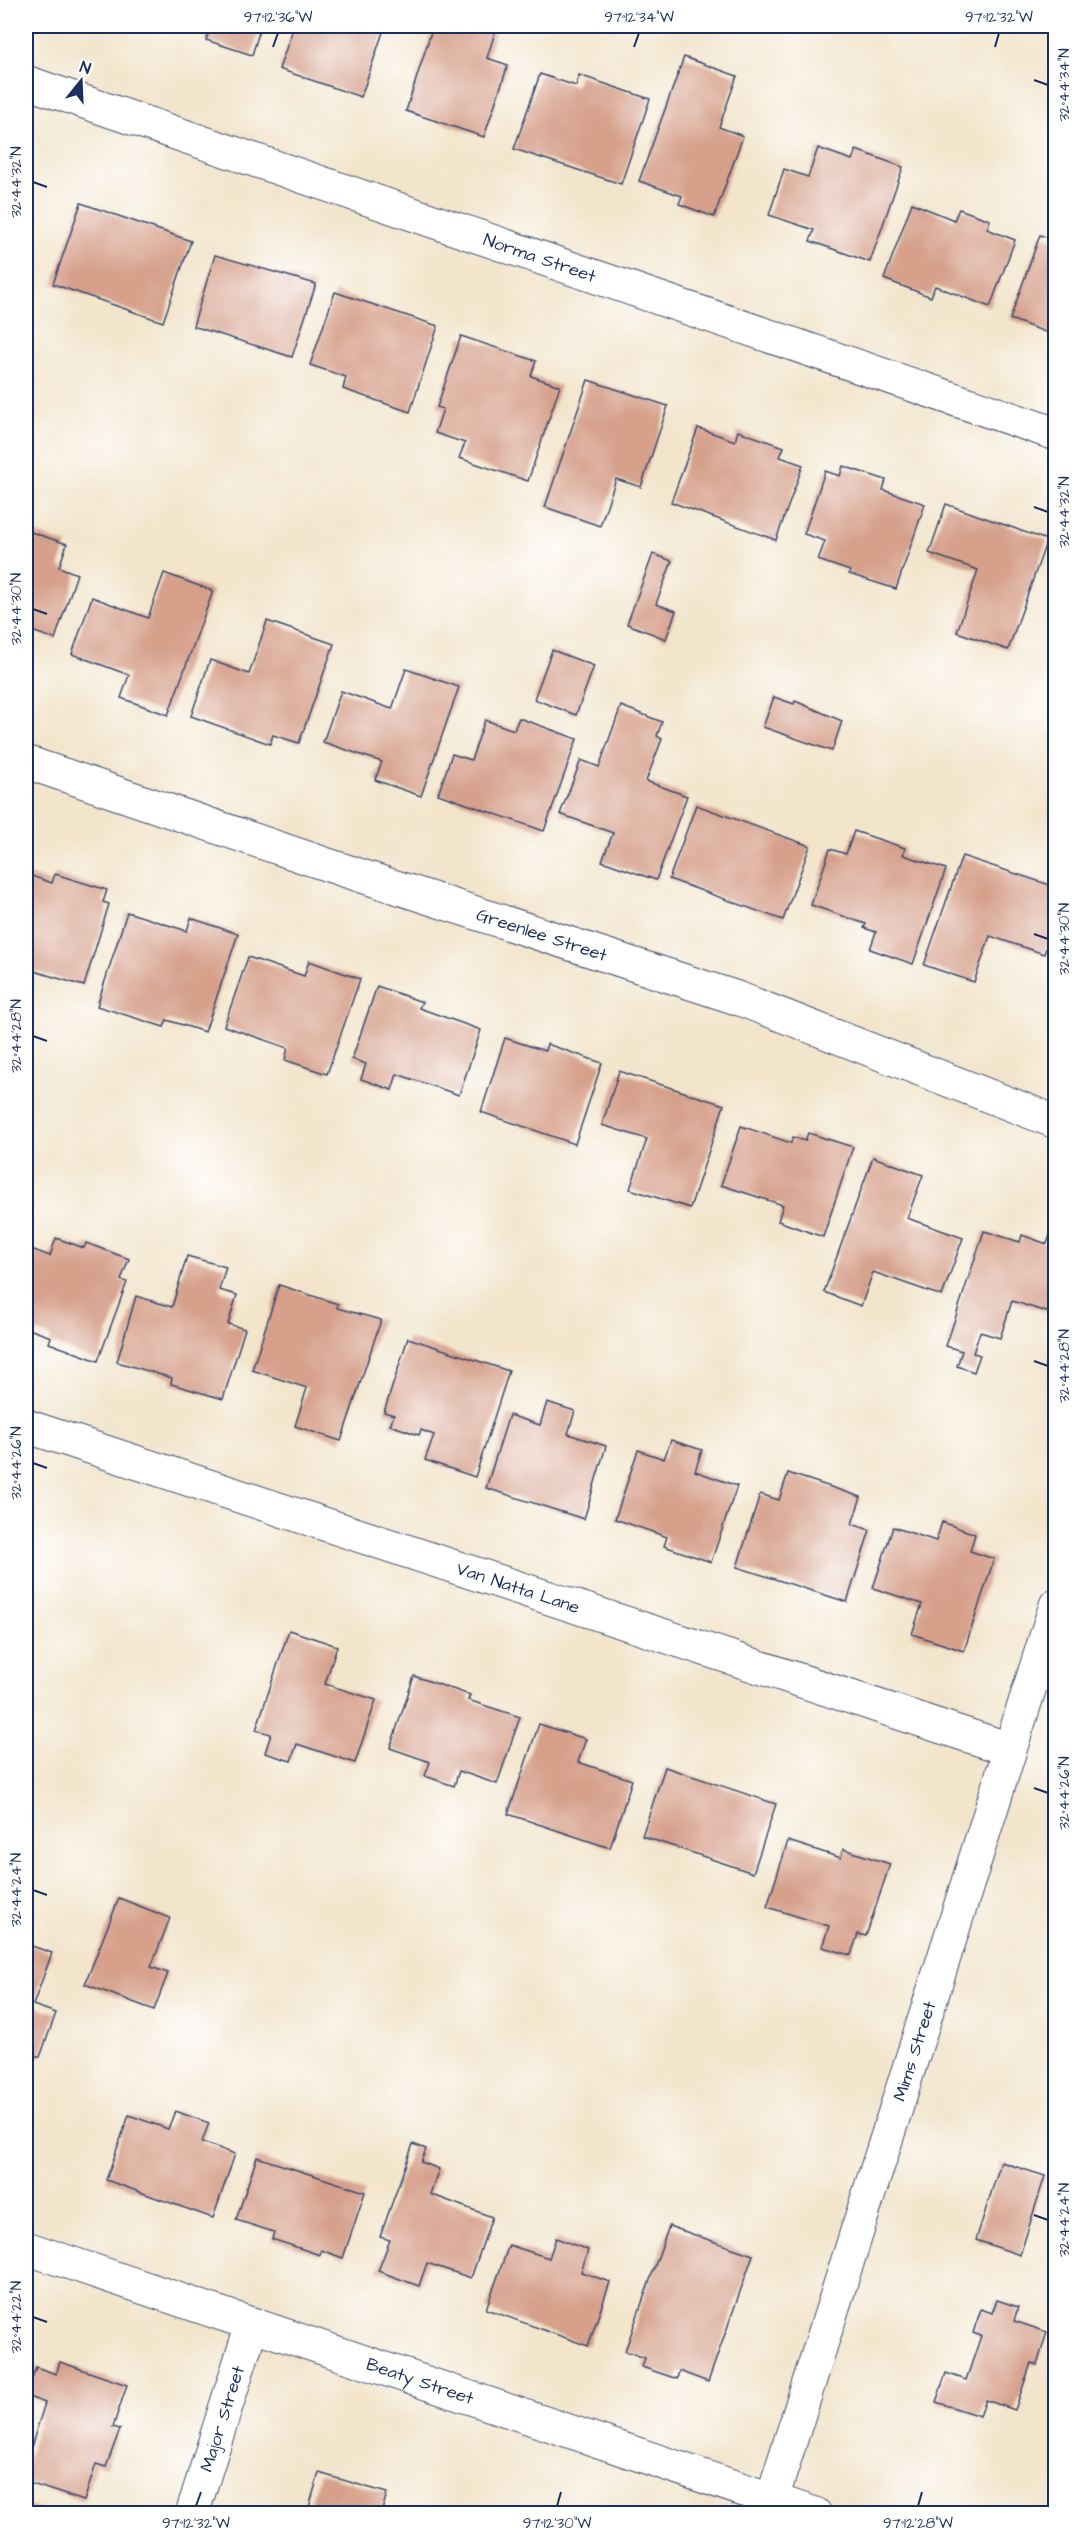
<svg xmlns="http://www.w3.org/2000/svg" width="1081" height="2539" font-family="'Architects Daughter',sans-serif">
	<rect width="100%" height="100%" fill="#fff"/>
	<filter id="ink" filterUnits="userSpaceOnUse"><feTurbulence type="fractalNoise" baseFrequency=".0167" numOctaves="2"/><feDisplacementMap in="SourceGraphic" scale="12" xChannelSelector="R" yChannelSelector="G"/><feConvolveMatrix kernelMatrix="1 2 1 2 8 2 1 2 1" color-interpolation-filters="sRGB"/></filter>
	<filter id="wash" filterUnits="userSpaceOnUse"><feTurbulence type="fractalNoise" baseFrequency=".008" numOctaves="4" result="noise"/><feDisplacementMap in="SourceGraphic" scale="24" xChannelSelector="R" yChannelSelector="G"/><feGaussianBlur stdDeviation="1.35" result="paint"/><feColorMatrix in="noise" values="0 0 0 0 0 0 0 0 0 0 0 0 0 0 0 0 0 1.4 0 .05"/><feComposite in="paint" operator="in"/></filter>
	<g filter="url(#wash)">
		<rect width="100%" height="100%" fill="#f2e5cc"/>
		<g id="blocks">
			<g fill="#d6a08b">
				<polygon points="211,26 261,26 252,55 206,40"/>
				<polygon points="294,26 385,26 361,97 279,69"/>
				<polygon points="433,26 497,26 487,58 508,65 484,137 406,111"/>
				<polygon points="684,57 737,76 719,127 743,136 714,217 679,204 682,196 639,181"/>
				<polygon points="540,74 576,86 579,75 650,99 621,184 514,149"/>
				<polygon points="818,148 852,160 856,150 903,167 870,262 810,241 814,230 769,215 784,169 808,177"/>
				<polygon points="81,203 191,241 163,322 53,284"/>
				<polygon points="912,203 954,220 959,209 990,220 987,229 1015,240 990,307 935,286 931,297 884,279"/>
				<polygon points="1040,235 1056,240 1056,336 1010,319"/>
				<polygon points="215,255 316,284 292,357 193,326"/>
				<polygon points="335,292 438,326 410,412 343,389 346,377 310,365"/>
				<polygon points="461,336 536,361 531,376 560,386 528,481 459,458 465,443 435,433 443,409 437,407"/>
				<polygon points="588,380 668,406 641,487 616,479 600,526 545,507"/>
				<polygon points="698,428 735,441 738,431 784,447 780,457 803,465 776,540 671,502"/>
				<polygon points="843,466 886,480 883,490 925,504 896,589 849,574 850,571 818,560 825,541 804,534 825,471 840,476"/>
				<polygon points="946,504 1047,540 1008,650 957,632 978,570 929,553"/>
				<polygon points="28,531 67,544 59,567 77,574 55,639 26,629 26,537"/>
				<polygon points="653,554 672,561 656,604 676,611 666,639 627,624"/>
				<polygon points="164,573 213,591 168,715 121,698 129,675 72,654 92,597 148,618"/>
				<polygon points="267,621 334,644 299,743 273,735 270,744 191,716 210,660 249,674"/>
				<polygon points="552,650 594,666 576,715 534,699"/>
				<polygon points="406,669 459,687 421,796 375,780 382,762 323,742 341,691 392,709"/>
				<polygon points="774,697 794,704 795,701 842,721 832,751 763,727"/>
				<polygon points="621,706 662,722 657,736 662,739 646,781 687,796 656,880 602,861 613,833 560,814 581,760 599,767"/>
				<polygon points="519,718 577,739 544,831 438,794 452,754 471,760 485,720 514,730"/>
				<polygon points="696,805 810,846 783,920 669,879"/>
				<polygon points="854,831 905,848 903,855 946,869 913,964 870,949 876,932 864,928 866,924 811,905 830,849 846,854"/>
				<polygon points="962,856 1056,887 1056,919 1044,954 990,936 974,982 924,965"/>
				<polygon points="26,874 52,883 55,874 107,890 103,902 109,904 84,986 34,971 30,986 26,985"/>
				<polygon points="127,912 187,931 191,918 238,934 205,1032 167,1020 164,1027 97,1006"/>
				<polygon points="248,957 304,976 309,961 360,979 327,1074 285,1060 288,1048 224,1026"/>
				<polygon points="377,986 422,1002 419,1008 481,1030 459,1095 397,1074 392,1090 361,1079 366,1064 352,1059"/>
				<polygon points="505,1038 545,1051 547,1044 602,1063 575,1144 481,1112"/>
				<polygon points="619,1071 724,1105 690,1208 630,1189 647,1139 602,1125"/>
				<polygon points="741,1126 791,1143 793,1137 805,1141 808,1133 853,1147 823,1237 778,1221 783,1205 721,1185"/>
				<polygon points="873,1157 923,1175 907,1218 963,1238 942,1296 873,1272 861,1306 824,1292"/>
				<polygon points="1054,1223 1056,1224 1056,1315 1012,1301 1000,1338 980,1332 973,1353 980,1355 974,1372 957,1366 962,1351 946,1346 984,1231 1020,1242 1022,1235 1047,1244"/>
				<polygon points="56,1238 84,1248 86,1243 129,1259 121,1280 127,1282 98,1361 49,1343 51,1337 26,1328 26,1247 50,1256"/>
				<polygon points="187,1256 226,1267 219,1290 237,1295 228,1324 245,1329 223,1399 171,1384 172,1378 117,1362 136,1296 172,1307"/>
				<polygon points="279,1285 338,1304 337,1308 381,1320 341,1441 295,1426 307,1388 252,1370"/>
				<polygon points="408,1338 509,1371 475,1477 425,1460 434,1435 421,1430 419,1435 390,1425 394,1415 384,1412"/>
				<polygon points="547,1402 575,1411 568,1434 606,1446 584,1519 486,1488 509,1415 540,1425"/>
				<polygon points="671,1440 702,1450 695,1471 737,1486 711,1562 664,1546 667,1537 615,1519 638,1450 664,1459"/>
				<polygon points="788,1473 861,1497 852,1524 870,1530 847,1602 737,1567 760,1494 779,1500"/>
				<polygon points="942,1522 975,1534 970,1551 994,1559 964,1651 912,1634 922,1604 873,1588 893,1527 936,1541"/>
				<polygon points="289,1630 337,1646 325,1684 376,1700 355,1763 297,1744 291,1761 265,1753 271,1734 256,1730"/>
				<polygon points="414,1676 470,1695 468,1700 520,1717 497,1784 459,1771 454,1786 425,1776 430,1762 390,1748"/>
				<polygon points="539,1724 586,1739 578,1762 632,1780 610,1848 508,1814"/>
				<polygon points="665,1767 776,1804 753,1873 642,1836"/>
				<polygon points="788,1841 841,1858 843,1849 890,1864 866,1936 858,1934 851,1955 822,1947 829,1926 767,1907"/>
				<polygon points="119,1898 170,1918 151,1967 168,1973 154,2010 85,1984"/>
				<polygon points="26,1944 52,1953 33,2005 56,2013 40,2057 26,2052"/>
				<polygon points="175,2111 209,2123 202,2142 235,2154 213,2218 106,2180 129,2115 168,2129"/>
				<polygon points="413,2144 426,2149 421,2162 439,2169 430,2194 492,2217 471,2278 427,2263 419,2286 378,2271 390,2240 380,2237"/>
				<polygon points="257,2157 365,2192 343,2258 321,2250 320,2255 272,2239 274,2232 236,2220"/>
				<polygon points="1001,2162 1045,2176 1020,2255 976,2240"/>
				<polygon points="669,2226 753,2255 708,2382 679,2371 677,2379 642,2367 645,2358 625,2351"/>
				<polygon points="556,2238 588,2250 581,2272 610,2282 588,2346 486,2309 509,2245 549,2258"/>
				<polygon points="997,2300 1018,2307 1014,2321 1047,2332 1037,2365 1031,2363 1015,2410 986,2400 980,2416 936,2402 946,2373 966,2380 981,2336 973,2333 981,2309 992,2313"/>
				<polygon points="60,2362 127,2385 113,2427 120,2429 106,2467 96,2464 84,2501 26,2482 26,2463 45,2403 26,2396 36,2367 56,2374"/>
				<polygon points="319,2473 387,2493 381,2514 307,2514"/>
				<polygon points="29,2506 49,2513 49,2514 26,2514"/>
			</g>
		</g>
	</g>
	<g filter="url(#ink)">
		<use href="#blocks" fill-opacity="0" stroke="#3b4a6e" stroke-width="1.5"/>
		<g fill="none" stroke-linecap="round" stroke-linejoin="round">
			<defs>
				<g id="street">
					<path id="s1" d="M26,82L1056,434"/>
					<path id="s2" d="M26,762L328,865L740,999L1056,1122"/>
					<path id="s3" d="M26,1426L1009,1749"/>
					<path id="s4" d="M26,2248L815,2514"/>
					<path id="s5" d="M772,2499L1056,1605"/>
					<path id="s6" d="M192,2514L252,2324"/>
				</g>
			</defs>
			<use href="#street" stroke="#3b4a6e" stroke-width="35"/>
			<use href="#street" stroke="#fff" stroke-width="33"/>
		</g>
	</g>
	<path fill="none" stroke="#1b2f5e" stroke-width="2" d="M273,47L278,33M634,47L639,33M995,47L999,33M1034,80L1048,85M33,182L47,187M1034,507L1048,512M33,609L47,614M1034,934L1048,939M33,1036L47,1041M1034,1361L1048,1366M33,1463L47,1468M1034,1788L1048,1793M33,1890L47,1895M1034,2215L1048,2220M33,2317L47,2322M196,2506L201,2492M557,2506L561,2492M918,2506L922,2492"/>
	<g text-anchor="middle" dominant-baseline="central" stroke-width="6" stroke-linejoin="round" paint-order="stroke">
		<g font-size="18" fill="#1b2f5e" stroke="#fff">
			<text stroke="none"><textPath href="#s1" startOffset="543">Norma Street</textPath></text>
			<text stroke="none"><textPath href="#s2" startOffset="544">Greenlee Street</textPath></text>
			<text stroke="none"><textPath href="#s3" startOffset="518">Van Natta Lane</textPath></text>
			<text stroke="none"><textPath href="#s5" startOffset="470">Mims Street</textPath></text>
			<text stroke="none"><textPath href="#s4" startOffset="416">Beaty Street</textPath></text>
			<text stroke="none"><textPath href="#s6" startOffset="100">Major Street</textPath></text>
		</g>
	</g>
	<rect width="1081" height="2539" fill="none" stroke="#fff" stroke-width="66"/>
	<g transform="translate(81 81) rotate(18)" stroke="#ffffff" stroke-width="4.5" paint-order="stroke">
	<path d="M0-4.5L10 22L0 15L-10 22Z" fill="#1b2f5e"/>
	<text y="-9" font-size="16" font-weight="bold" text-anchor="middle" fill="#1b2f5e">N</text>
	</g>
	<rect x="33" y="33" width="1015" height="2473" fill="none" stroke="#1b2f5e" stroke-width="2"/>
	<g font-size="15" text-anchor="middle" fill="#1b2f5e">
		<text x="278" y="22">97°12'36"W</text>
		<text x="639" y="22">97°12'34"W</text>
		<text x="999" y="22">97°12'32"W</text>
		<text transform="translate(1064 85) rotate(-90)" y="5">32°44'34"N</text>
		<text transform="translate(16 182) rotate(-90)" y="5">32°44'32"N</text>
		<text transform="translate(1064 512) rotate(-90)" y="5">32°44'32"N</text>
		<text transform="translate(16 609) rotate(-90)" y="5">32°44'30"N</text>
		<text transform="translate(1064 939) rotate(-90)" y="5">32°44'30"N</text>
		<text transform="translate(16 1036) rotate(-90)" y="5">32°44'28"N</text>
		<text transform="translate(1064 1366) rotate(-90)" y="5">32°44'28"N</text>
		<text transform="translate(16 1463) rotate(-90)" y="5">32°44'26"N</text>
		<text transform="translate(1064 1793) rotate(-90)" y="5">32°44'26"N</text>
		<text transform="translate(16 1890) rotate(-90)" y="5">32°44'24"N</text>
		<text transform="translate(1064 2220) rotate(-90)" y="5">32°44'24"N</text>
		<text transform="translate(16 2317) rotate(-90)" y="5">32°44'22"N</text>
		<text x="196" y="2528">97°12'32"W</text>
		<text x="557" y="2528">97°12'30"W</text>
		<text x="918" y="2528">97°12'28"W</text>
	</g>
</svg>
